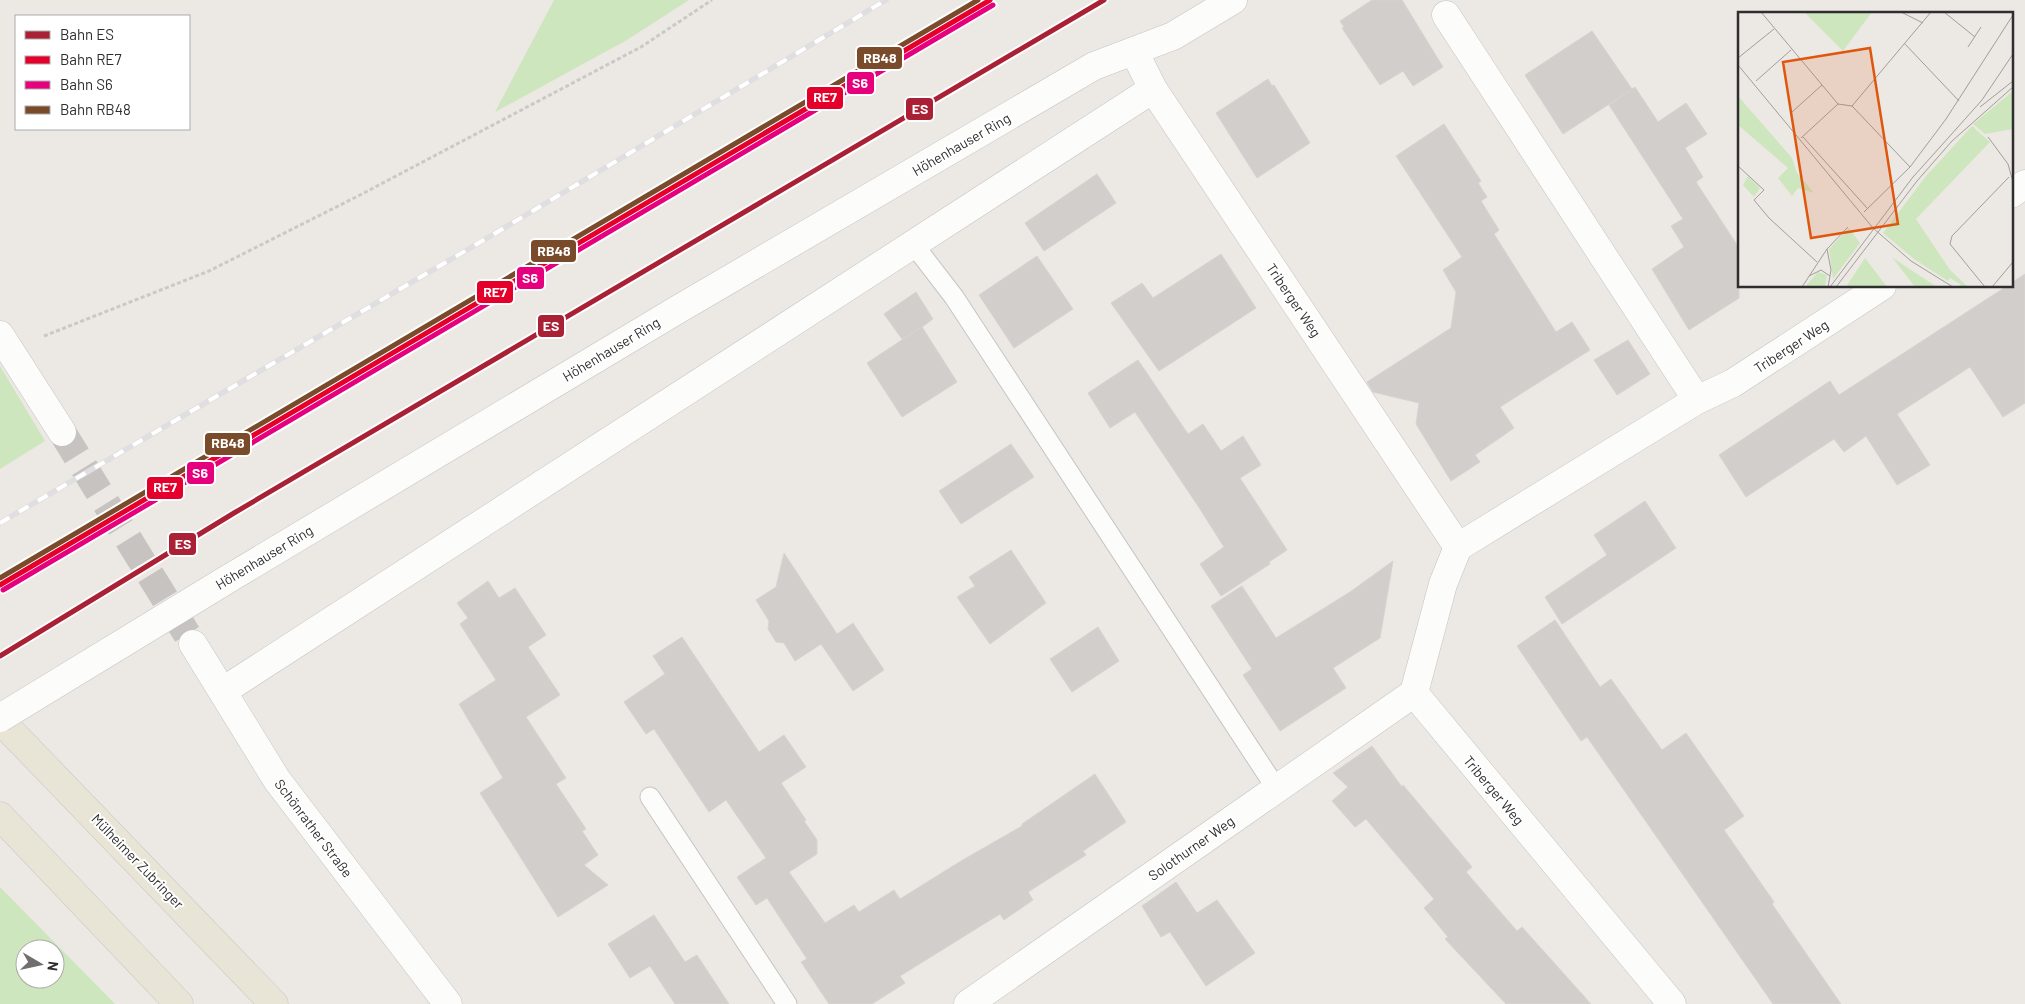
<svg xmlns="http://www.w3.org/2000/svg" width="2025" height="1004" font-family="Barlow,sans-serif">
	<rect width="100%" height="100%" fill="#ece8e4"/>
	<g fill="#cee6be" fill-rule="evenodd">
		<polygon points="554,0 689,0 627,40 495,112"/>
		<polygon points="0,366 45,441 0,469"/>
		<path d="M0,887L115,1004H0ZM25,949H55V979H25Z"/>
	</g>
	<g fill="#d1cecb" stroke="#d7d4d0">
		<polygon points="1372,0 1402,0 1443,67 1413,86 1403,71 1380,85 1342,28 1344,27 1340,21"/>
		<polygon points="1592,31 1632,89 1635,87 1658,122 1686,103 1707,134 1685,148 1703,177 1696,182 1739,248 1739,298 1689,330 1652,269 1684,247 1671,226 1683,219 1609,105 1631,90 1563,134 1525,75"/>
		<polygon points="1268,79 1272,86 1274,85 1310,143 1257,178 1216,113"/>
		<polygon points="1444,124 1481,181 1478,183 1487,197 1481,201 1499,230 1494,234 1556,332 1572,322 1590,350 1500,407 1514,428 1475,455 1480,462 1451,481 1416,424 1419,403 1373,392 1367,382 1451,328 1456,292 1443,270 1462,257 1396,156"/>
		<polygon points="1097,174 1116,203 1044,251 1025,223"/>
		<polygon points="1221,254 1256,308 1159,371 1111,303 1142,283 1153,298"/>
		<polygon points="1037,256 1073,309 1014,348 979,295"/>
		<polygon points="2025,274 2025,403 2003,417 1970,367 1897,414 1930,465 1897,485 1866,436 1844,452 1834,439 1746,497 1719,455 1830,381 1839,395 2007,286 2011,286 2011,283"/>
		<polygon points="916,292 933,319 922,327 957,382 902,417 867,363 920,328 902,339 884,314"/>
		<polygon points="1628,340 1650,374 1617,395 1594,360"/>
		<polygon points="1138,360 1188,434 1203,424 1221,451 1243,436 1261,465 1240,478 1287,550 1269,562 1270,564 1221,596 1200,564 1224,547 1198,506 1135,412 1110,428 1088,393"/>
		<polygon points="1011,444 1034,477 961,524 939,491"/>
		<polygon points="1645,501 1676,548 1562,624 1545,597 1607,555 1594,535"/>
		<polygon points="1011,550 1046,603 990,644 957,597 975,586 969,577"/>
		<polygon points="784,553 837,634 853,623 884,670 853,691 821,644 795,661 784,643 776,642 768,629 769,621 756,600 776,587"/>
		<polygon points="1393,561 1380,638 1333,668 1346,688 1280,731 1243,675 1252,669 1211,606 1242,586 1276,638 1350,592"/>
		<polygon points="488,581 499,598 515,588 546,635 528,647 560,695 526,717 566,778 556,784 586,829 582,831 598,855 584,865 608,885 558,917 480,793 503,778 459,704 496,680 460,624 468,618 457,603"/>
		<polygon points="1555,620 1600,687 1611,679 1662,750 1686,733 1744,816 1724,830 1774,902 1772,904 1841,1004 1773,1004 1587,737 1581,741 1517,646"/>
		<polygon points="1098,627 1119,661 1072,692 1050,659"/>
		<polygon points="682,637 759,752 784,735 806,767 781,783 806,820 804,821 817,840 817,854 789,872 825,923 854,905 859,912 894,890 900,899 961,861 1022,826 1022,824 1095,774 1126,822 1083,851 1086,855 1028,892 1033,900 1004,920 1000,914 900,976 905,983 872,1004 829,1004 801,962 807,959 767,898 756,905 737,877 766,858 726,800 709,812 654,729 646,734 624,702 665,674 653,656"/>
		<polygon points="1372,746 1402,787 1403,785 1472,867 1466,872 1491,901 1517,931 1522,927 1591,1004 1506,1004 1445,939 1448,937 1424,908 1434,899 1366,819 1355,827 1332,801 1348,787 1333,773"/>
		<polygon points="1176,882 1197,913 1217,900 1255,953 1206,986 1170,932 1161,937 1142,906"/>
		<polygon points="654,915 685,962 697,955 729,1004 675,1004 650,966 630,978 608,944"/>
	</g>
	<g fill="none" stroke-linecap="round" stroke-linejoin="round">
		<polyline stroke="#c6c3c0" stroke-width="28" stroke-dasharray="28 14" stroke-linecap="butt" points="62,432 193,644"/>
		<defs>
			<g id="lane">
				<polyline points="914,245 954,297 1276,788"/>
				<polyline points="650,797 787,1004"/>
			</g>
			<g id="street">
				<polyline points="1446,15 1697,400"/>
				<polyline points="1134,51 1153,89 1458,547"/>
				<polyline points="2011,194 2025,184"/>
				<polyline points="0,335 62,432"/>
				<polyline points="193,644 277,780 448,1004"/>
				<polyline points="223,691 1153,89"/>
				<polyline points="968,1004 1414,693"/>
				<polyline points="1672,1004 1414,693 1443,584 1458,547 1697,400 1733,383 1882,286"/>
			</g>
			<polyline id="secondary" points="228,579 677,310 1094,66 1173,36 1233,0"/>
			<g id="primary">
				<polyline points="0,720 274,1004"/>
				<polyline points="0,816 179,1004"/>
			</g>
		</defs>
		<use href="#lane" stroke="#c5c4c5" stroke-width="21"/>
		<use href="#street" stroke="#c5c4c5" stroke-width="29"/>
		<use href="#secondary" stroke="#c5c4c5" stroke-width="29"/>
		<use href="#primary" stroke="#c6c5c4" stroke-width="29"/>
		<polyline stroke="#c9c9c8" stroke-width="3" stroke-dasharray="4 2.5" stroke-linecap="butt" points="44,336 209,271 360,195 641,47 712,0"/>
		<use href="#lane" stroke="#fcfcfb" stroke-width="19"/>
		<use href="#street" stroke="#fcfcfb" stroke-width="28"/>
		<use href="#secondary" stroke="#fcfcfb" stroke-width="28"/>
		<use href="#primary" stroke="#e8e4d6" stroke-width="28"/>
		<defs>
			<polyline id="rail" points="0,523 489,237 886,0"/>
		</defs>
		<use href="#rail" stroke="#dfdfe1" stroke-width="5.5"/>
		<use href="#rail" stroke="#fff" stroke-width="4" stroke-dasharray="11" stroke-linecap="butt"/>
		<defs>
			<polyline id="secondary-bridge" points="0,718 228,579"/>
		</defs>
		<use href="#secondary-bridge" stroke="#c5c4c5" stroke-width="29" stroke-linecap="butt"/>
		<use href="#secondary-bridge" stroke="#fcfcfb" stroke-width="28"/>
		<defs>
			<polyline id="rail-1" points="0,656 234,513 1104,0"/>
			<polyline id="rail-2" points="0,585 990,0"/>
			<polyline id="rail-3" points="3,590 993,5"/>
			<polyline id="rail-4" points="0,578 978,0"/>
		</defs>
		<use href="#rail-1" stroke="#fff" stroke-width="9"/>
		<use href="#rail-2" stroke="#fff" stroke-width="9"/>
		<use href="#rail-3" stroke="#fff" stroke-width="9"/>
		<use href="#rail-4" stroke="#fff" stroke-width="9"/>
		<use href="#rail-1" stroke="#aa2135" stroke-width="5"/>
		<use href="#rail-2" stroke="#e4002b" stroke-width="5"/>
		<use href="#rail-3" stroke="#e6007e" stroke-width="5"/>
		<use href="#rail-4" stroke="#7a4b2a" stroke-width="5"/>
	</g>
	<g text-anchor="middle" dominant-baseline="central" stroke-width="4" stroke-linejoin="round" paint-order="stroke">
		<g font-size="14" fill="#2e2e2e" stroke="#fff">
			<text transform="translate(961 144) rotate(-30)">Höhenhauser Ring</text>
			<text transform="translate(1294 300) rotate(56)">Triberger Weg</text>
			<text transform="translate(1791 346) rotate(-33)">Triberger Weg</text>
			<text transform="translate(611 349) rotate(-31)">Höhenhauser Ring</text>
			<text transform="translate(264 557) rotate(-31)">Höhenhauser Ring</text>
			<text transform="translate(1494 790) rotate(50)">Triberger Weg</text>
			<text transform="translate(314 828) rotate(53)">Schönrather Straße</text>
			<text transform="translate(1191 848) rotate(-35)">Solothurner Weg</text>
			<text transform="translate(138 861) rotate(46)">Mülheimer Zubringer</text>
		</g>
	</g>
	<g transform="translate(1738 12)">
		<rect width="275" height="275" fill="#ece8e4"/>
		<path d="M66,0H134L105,39ZM275,79V117L247,122L235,112ZM0,84L54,146L59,161L76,181L60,176L54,184L40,166L50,156L0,113ZM234,114L252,130L178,207L212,258L230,275H221L222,272L212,266L210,269L176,247L145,221L188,164ZM10,164L22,176L16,185L5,173ZM111,216L122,231L95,267L91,237ZM154,245L167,254L199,275H177ZM127,246L149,275H108ZM80,260L89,263L87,275H67Z" fill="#cee6be"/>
		<path fill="none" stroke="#a09e9b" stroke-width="1" d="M23,0L100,92L114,94L193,0M163,0L185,11M206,0L237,25M167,32L221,89M230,35L243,15M0,46L36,17M0,53L135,216L173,249L215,275M18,69L53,38M114,94L172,155M242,95L275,69M54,100L84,73M65,125L130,197M211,125L244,88L275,42M250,125L270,152L275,170M63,126L100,92M214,129L275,75M0,154L26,178L16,188L31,206L79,250M126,200L172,155L208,107L275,3M89,237L93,258L90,275M71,264L83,258L92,264M64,275L89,237L110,215M92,275L175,165L211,125M98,275L179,169L214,129M247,275L212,232L214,224L271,165M254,275L275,250"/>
		<path fill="#df570e" fill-opacity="0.15" stroke="#df570e" stroke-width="2.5" d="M132,36L160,212L73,226L45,50Z"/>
		<rect width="275" height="275" fill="none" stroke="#2e2e2e" stroke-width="2.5"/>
	</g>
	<g stroke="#fff" stroke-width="2">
		<rect x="856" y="46" width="47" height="24" rx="5" fill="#7a4b2a"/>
		<rect x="846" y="71" width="29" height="24" rx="5" fill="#e6007e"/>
		<rect x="806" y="86" width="38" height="24" rx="5" fill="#e4002b"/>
		<rect x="905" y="97" width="29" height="24" rx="5" fill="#aa2135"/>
		<rect x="530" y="239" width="47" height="24" rx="5" fill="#7a4b2a"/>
		<rect x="516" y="266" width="29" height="24" rx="5" fill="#e6007e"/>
		<rect x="476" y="280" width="38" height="24" rx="5" fill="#e4002b"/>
		<rect x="537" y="314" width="28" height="24" rx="5" fill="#aa2135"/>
		<rect x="204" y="432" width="47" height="24" rx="5" fill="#7a4b2a"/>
		<rect x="186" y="461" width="29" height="24" rx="5" fill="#e6007e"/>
		<rect x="146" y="476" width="38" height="24" rx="5" fill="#e4002b"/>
		<rect x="168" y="532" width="29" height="24" rx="5" fill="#aa2135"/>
	</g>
	<g font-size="14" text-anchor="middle" font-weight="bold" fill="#fff">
		<text x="880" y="63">RB48</text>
		<text x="860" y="88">S6</text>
		<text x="825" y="102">RE7</text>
		<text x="920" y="114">ES</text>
		<text x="554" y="256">RB48</text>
		<text x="530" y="283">S6</text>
		<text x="495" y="297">RE7</text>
		<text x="551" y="331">ES</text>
		<text x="228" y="448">RB48</text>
		<text x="200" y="478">S6</text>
		<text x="165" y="492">RE7</text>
		<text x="183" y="549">ES</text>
	</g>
	<rect x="15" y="15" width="175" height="115" fill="#ffffff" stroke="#ababab"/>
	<rect x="25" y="31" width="25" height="8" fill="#aa2135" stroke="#ababab"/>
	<text x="60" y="40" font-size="15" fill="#2e2e2e">Bahn ES</text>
	<rect x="25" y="56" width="25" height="8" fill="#e4002b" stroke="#ababab"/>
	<text x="60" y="65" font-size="15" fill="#2e2e2e">Bahn RE7</text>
	<rect x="25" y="81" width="25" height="8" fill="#e6007e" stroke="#ababab"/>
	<text x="60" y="90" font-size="15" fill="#2e2e2e">Bahn S6</text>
	<rect x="25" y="106" width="25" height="8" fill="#7a4b2a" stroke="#ababab"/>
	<text x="60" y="115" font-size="15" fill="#2e2e2e">Bahn RB48</text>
	<g transform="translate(40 964) rotate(99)"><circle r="24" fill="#ffffff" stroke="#ababab"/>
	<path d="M0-4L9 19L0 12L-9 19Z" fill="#706f6e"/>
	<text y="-8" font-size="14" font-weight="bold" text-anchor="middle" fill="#2e2e2e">N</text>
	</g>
</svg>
